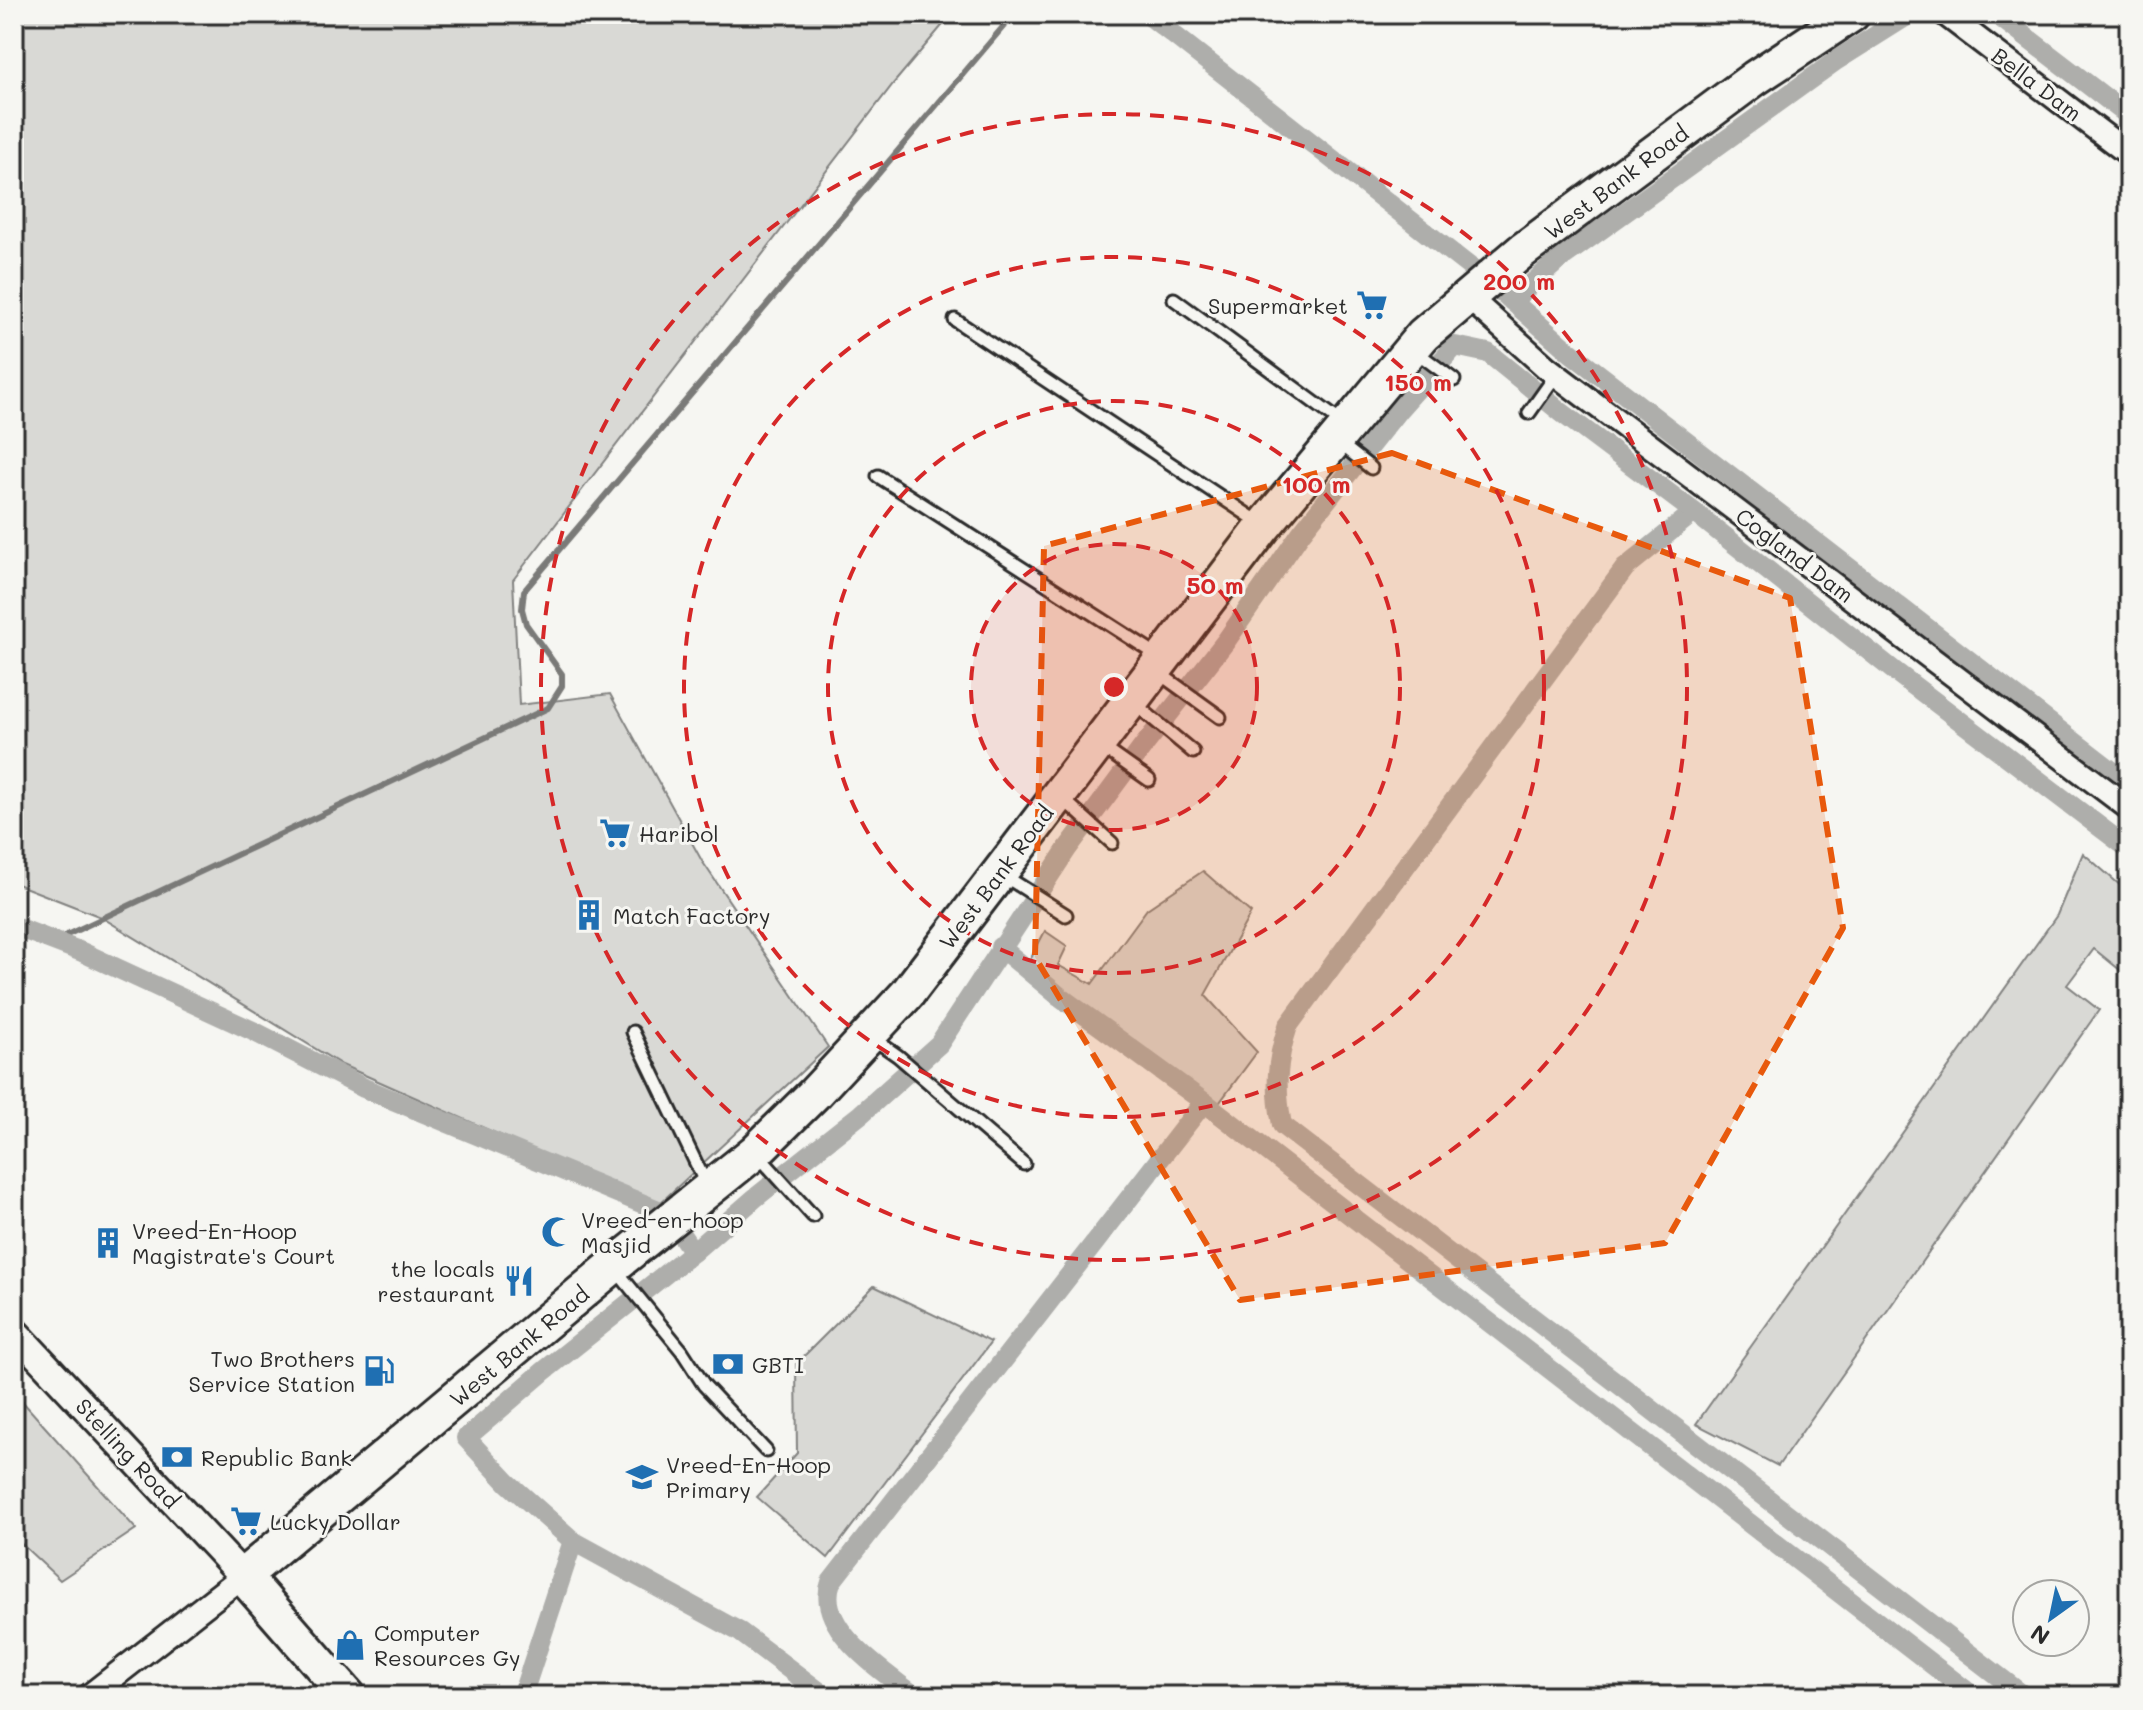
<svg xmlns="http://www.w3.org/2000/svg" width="2143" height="1710" font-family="Mali,sans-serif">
	<rect width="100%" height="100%" fill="#f6f6f2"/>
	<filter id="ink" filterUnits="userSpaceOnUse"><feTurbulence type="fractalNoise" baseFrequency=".0125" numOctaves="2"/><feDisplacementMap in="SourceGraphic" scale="16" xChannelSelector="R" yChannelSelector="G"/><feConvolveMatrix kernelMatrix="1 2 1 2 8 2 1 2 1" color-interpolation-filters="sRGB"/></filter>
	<g filter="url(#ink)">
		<g fill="#d9d9d5" stroke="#828280" stroke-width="2">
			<polygon points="14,14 952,14 893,84 513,580 519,705 610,694 702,861 828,1047 658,1205 342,1065 101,917 14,883"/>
			<polygon points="2083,853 2129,893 2129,969 2125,974 2094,949 2067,985 2099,1010 1778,1466 1696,1424 2057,915"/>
			<polygon points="1203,871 1251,913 1205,995 1257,1052 1214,1110 1029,962 1045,931 1067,946 1058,965 1092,984 1147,909"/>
			<polygon points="874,1286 991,1342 828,1558 757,1497 797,1453 796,1364"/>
			<polygon points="14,1392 136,1529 60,1580 14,1537"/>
		</g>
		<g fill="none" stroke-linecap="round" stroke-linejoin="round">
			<polyline stroke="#7a7a78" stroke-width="6" points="54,941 548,708 562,686 562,674 526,624 522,609 524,591 1014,14"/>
			<g stroke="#aeaeab" stroke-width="20">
				<polyline points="1147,14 1470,267"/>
				<polyline points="1996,14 2129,116"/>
				<polyline points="1503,293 1570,352 2129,784"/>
				<polyline points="1512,301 1560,259 1837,60 1910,14"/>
				<path d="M1694,512L1625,568L1288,1026C1276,1062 1275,1088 1282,1125L2024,1696"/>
				<polyline points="14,926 82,952 253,1031 364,1088 658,1210 674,1224 693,1252"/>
				<polyline points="1000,947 1059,996 1204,1102 1973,1696"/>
				<polyline points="522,1696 573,1541"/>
				<polyline points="825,1696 740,1632 573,1541 508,1483 466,1438 544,1371 693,1252 755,1198 861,1114 939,1044 1067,849 1142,748 1226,641 1301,533 1399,409 1455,346 1488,353 1561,412 1694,512 1897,673 2129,849"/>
				<path d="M915,1696C884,1672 814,1628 831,1582L1204,1102"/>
			</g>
			<defs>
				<g id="service">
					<polyline points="1174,299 1345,425"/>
					<polyline points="955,320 1260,523"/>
					<polyline points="1415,351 1454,380"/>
					<polyline points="1529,413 1556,375"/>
					<polyline points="1338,442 1371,468"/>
					<polyline points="878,476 1159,656"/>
					<polyline points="1159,673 1220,717"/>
					<polyline points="1135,704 1193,752"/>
					<polyline points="1101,746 1149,780"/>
					<polyline points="1062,798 1112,843"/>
					<polyline points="1003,875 1066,915"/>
					<polyline points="633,1032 707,1186"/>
					<polyline points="871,1037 898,1056 1024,1164"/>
					<polyline points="757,1154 813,1216"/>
					<polyline points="616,1270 682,1351 704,1385 766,1451"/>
				</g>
				<g id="minor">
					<polyline points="1945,14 2129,154"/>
					<polyline points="1467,296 1546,367 2129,808"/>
					<polyline points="89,1696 243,1576"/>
				</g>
				<polyline id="tertiary" points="14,1331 243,1576"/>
				<polyline id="primary" points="348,1696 243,1576 613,1266 755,1152 814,1094 907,994 1264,526 1423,335 1522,251 1755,78 1852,14"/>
			</defs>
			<use href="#service" stroke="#2b2b2b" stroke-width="17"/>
			<use href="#minor" stroke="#2b2b2b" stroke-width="28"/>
			<use href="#tertiary" stroke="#2b2b2b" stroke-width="32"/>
			<use href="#primary" stroke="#2b2b2b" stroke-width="40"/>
			<use href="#service" stroke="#f6f6f2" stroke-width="11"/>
			<use href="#minor" stroke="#f6f6f2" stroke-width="22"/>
			<use href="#tertiary" stroke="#f6f6f2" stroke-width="26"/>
			<use href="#primary" stroke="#f6f6f2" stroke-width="34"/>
		</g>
	</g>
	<path fill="#e8590c" fill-opacity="0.2" stroke="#e8590c" stroke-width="6" stroke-dasharray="16 10" stroke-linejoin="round" d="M1392,453L1790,598L1843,928L1665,1243L1240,1300L1035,957L1044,546Z"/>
	<circle cx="1114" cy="687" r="143" fill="#d62828" fill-opacity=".12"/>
	<g fill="none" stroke="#d62828" stroke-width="4" stroke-dasharray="14 10">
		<circle cx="1114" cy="687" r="143"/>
		<circle cx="1114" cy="687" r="286"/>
		<circle cx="1114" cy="687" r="430"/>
		<circle cx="1114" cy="687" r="573"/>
	</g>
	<defs>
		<symbol id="supermarket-bare" viewBox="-9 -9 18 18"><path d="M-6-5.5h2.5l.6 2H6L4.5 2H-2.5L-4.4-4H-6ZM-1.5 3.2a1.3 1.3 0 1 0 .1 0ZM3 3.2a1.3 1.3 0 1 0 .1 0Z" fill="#1f6fb2" stroke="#f6f6f2" stroke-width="2.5" paint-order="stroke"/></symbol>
		<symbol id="building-bare" viewBox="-9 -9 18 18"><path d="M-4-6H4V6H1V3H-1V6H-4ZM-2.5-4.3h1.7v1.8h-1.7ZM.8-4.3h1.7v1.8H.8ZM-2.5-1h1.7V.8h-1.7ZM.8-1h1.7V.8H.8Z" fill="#1f6fb2" stroke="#f6f6f2" stroke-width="2.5" paint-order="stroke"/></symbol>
		<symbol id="mosque-bare" viewBox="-9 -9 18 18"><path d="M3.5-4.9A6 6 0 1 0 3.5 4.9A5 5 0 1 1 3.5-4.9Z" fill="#1f6fb2" stroke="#f6f6f2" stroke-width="2.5" paint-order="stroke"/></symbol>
		<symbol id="restaurant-bare" viewBox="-9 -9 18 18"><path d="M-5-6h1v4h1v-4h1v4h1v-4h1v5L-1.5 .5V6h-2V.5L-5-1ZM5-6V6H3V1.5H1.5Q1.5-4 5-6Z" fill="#1f6fb2" stroke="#f6f6f2" stroke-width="2.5" paint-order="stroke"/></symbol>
		<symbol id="bank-bare" viewBox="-9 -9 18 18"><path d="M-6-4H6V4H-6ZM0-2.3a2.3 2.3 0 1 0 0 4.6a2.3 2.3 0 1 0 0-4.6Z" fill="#1f6fb2" stroke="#f6f6f2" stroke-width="2.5" paint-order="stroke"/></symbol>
		<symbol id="fuel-bare" viewBox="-9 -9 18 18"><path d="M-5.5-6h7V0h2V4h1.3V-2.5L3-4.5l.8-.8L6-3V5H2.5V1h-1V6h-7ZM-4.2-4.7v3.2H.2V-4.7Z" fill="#1f6fb2" stroke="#f6f6f2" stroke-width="2.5" paint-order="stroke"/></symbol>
		<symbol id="school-bare" viewBox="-9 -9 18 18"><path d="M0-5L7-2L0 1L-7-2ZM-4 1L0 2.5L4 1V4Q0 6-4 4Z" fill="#1f6fb2" stroke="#f6f6f2" stroke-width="2.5" paint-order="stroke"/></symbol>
		<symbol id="shop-bare" viewBox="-9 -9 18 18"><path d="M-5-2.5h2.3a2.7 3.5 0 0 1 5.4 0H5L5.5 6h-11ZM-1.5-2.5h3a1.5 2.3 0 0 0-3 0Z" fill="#1f6fb2" stroke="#f6f6f2" stroke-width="2.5" paint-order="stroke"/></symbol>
	</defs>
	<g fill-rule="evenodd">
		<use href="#supermarket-bare" x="1350" y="283" width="44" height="44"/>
		<use href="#supermarket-bare" x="593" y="811" width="44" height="44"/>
		<use href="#building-bare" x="567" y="893" width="44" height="44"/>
		<use href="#mosque-bare" x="535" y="1210" width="44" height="44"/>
		<use href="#building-bare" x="86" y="1221" width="44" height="44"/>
		<use href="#restaurant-bare" x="497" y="1259" width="44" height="44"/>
		<use href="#bank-bare" x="706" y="1342" width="44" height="44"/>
		<use href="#fuel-bare" x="357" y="1349" width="44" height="44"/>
		<use href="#bank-bare" x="155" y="1435" width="44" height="44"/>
		<use href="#school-bare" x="620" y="1455" width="44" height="44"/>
		<use href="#supermarket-bare" x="224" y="1499" width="44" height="44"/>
		<use href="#shop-bare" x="328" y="1623" width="44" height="44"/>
	</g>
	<g text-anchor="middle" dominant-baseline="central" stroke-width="6" stroke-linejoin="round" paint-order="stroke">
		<g font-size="22" fill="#2b2b2b" stroke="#f6f6f2">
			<text transform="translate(2037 84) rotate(37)">Bella Dam</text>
			<text transform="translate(1616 182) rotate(-37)">West Bank Road</text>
			<text transform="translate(1795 555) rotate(37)">Cogland Dam</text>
			<text transform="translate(996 877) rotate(-53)">West Bank Road</text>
			<text transform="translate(519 1346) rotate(-40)">West Bank Road</text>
			<text transform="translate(128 1453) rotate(47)">Stelling Road</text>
		</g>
		<g font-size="22" fill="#2b2b2b" stroke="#f6f6f2" text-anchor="start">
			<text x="1348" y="305" text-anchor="end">Supermarket</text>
			<text x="639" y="833">Haribol</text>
			<text x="613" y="915">Match Factory</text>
			<text x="581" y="1219">Vreed-en-hoop<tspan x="581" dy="25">Masjid</tspan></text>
			<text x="132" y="1230">Vreed-En-Hoop<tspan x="132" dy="25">Magistrate's Court</tspan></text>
			<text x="495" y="1268" text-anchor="end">the locals<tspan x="495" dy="25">restaurant</tspan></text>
			<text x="355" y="1358" text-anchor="end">Two Brothers<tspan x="355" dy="25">Service Station</tspan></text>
			<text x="752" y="1364">GBTI</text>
			<text x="201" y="1457">Republic Bank</text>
			<text x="666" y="1464">Vreed-En-Hoop<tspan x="666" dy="25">Primary</tspan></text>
			<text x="270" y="1521">Lucky Dollar</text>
			<text x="374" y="1632">Computer<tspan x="374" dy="25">Resources Gy</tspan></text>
		</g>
	</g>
	<circle cx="1114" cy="687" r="12" fill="#d62828" stroke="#f6f6f2" stroke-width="4"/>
	<g font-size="24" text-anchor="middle" font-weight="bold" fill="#d62828" stroke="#f6f6f2" stroke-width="6" stroke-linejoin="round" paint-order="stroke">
		<text x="1519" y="290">200 m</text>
		<text x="1418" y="391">150 m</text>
		<text x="1316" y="493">100 m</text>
		<text x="1215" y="594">50 m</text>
	</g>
	<rect width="2143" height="1710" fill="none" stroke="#f6f6f2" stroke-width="48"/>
	<rect x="24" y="24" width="2095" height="1662" fill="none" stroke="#2b2b2b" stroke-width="3" filter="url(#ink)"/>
	<g transform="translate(2051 1618) rotate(213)"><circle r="38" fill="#f6f6f2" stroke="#a5a5a2" stroke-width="2"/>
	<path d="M0-6L14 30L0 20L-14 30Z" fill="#1f6fb2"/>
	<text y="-12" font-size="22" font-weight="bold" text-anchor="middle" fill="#2b2b2b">N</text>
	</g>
</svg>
